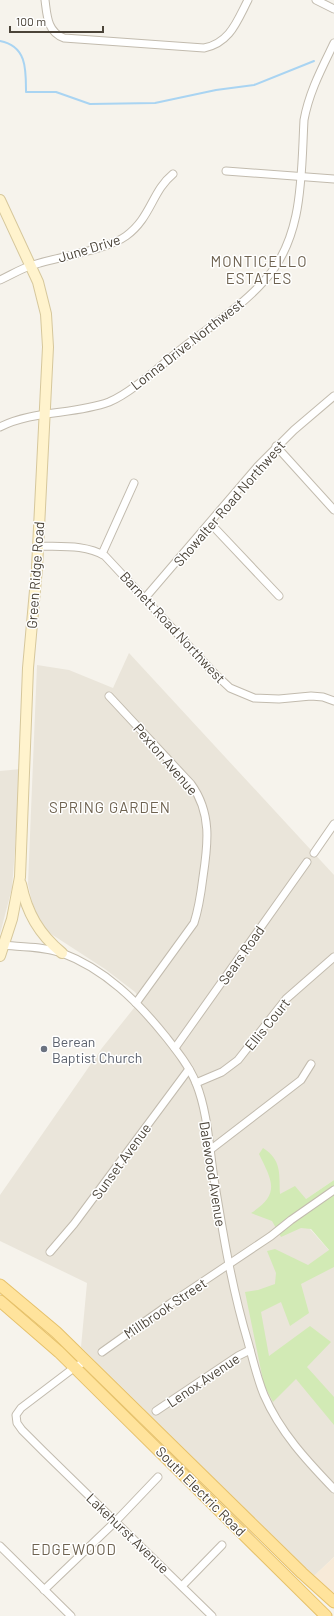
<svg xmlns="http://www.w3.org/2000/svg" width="334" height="1616" font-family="Barlow,sans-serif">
	<rect width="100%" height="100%" fill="#f6f3ec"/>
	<g fill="#eae5da">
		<polygon points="129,653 334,875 334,1180 306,1199 280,1195 334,1256 334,1557 314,1576 81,1347 87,1283 0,1241 0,1195 102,1048 134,1008 142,1001 135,992 105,969 48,932 40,923 32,902 28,884 37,665 69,670 113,688"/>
		<polygon points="21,769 12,888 0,934 0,771"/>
	</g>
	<polygon fill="#f7ead8" points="334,1557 334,1597 314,1576"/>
	<path fill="#d2eab5" d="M263,1148C282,1160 279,1174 280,1194L295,1186L306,1199L334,1180V1267L301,1284L309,1313L290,1326L281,1302L261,1312L269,1356L310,1326L331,1342L307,1367L334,1397V1425L296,1379L273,1402L264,1385L245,1292L258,1290L275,1284L276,1273L267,1251L275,1249L308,1265L329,1250L311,1229L301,1228L281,1237L272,1221L251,1213C281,1194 272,1181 259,1154Z"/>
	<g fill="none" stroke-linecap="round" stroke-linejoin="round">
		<path stroke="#a9d4f2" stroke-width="2" d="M0,41C27,46 26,70 26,92H56L90,104L155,103L216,90L254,85L314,61"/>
		<defs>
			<g id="street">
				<path d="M45,0C47,15 47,32 64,38L204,48C230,43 237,21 248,0"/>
				<polyline points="316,0 334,9"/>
				<polyline points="226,171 334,179"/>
				<path d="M0,280C11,275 22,268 33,265C57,257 107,250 126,236C151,218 152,191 173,174"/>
				<path d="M0,427C33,410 74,415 109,402C133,392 163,363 185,346C211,326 242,306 264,281C304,238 301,175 304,120C309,92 322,68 334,43"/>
				<polyline points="276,446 334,510"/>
				<polyline points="210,523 279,596"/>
				<path d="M38,546C60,547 85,544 105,556L214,673L230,688L254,698L279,699L311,696L323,697L334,701"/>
				<polyline points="102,554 134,483"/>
				<polyline points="145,598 258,466 294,430 334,396"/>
				<path d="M109,696L191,784C212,813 208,844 203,877C201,893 199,908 194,923L136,1003"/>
				<polyline points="314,853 334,824"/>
				<path d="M0,945C21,947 41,946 62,953C105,969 138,1002 166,1037C177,1051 189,1066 196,1083C208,1113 209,1147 214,1179C223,1234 232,1289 248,1342C253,1360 257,1378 264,1395C280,1432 307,1461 334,1489"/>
				<polyline points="175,1048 307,862"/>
				<polyline points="196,1083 222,1072 238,1060 286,999 334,957"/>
				<polyline points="210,1150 301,1080 311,1064"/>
				<polyline points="50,1252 74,1224 189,1069"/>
				<polyline points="102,1352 171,1303 271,1236 291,1220 334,1190"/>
				<polyline points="86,1361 75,1367 21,1408 16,1415 17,1423 22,1430 43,1451 212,1616"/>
				<polyline points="156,1411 238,1356 250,1350"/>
				<polyline points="0,1546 71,1616"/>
				<polyline points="182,1586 222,1545"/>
				<polyline points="44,1590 116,1521 158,1477"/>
			</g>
			<g id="secondary">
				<polyline points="0,200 38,282 46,314 48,347 37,568 28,668 20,877 12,919 0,956"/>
				<path d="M21,884C27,913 39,934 62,953"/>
			</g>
			<g id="primary">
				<polyline points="0,1285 56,1332 302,1573 334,1602"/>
				<polyline points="0,1301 59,1352 326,1616"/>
			</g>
		</defs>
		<use href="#street" stroke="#c2bbae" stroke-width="9"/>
		<use href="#secondary" stroke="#d6c79b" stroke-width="12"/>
		<use href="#primary" stroke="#e6c16a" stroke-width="13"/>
		<use href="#street" stroke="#fff" stroke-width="7"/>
		<use href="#secondary" stroke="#fff3cd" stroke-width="10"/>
		<use href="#primary" stroke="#ffe39c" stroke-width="11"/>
	</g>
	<circle fill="#6b7280" stroke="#fff" stroke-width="1.5" cx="44" cy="1049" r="4"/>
	<g text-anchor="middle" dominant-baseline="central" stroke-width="3" stroke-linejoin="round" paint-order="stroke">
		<g font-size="14" fill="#4b4439" stroke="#fff">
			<text transform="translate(89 248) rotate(-17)">June Drive</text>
			<text transform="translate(187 344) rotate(-38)">Lonna Drive Northwest</text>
			<text transform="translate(229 503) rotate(-49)">Showalter Road Northwest</text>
			<text transform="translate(35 575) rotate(-86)">Green Ridge Road</text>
			<text transform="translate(173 627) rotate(47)">Barnett Road Northwest</text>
			<text transform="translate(166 759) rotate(49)">Pexton Avenue</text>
			<text transform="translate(241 955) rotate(-55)">Sears Road</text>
			<text transform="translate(267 1024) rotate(-51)">Ellis Court</text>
			<text transform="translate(121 1161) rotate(-54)">Sunset Avenue</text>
			<text transform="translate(213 1174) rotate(81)">Dalewood Avenue</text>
			<text transform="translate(165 1308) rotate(-34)">Millbrook Street</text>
			<text transform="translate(203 1380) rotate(-34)">Lenox Avenue</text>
			<text transform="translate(201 1491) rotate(45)">South Electric Road</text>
			<text transform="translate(128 1533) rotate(44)">Lakehurst Avenue</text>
		</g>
		<g font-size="14" fill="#5b616d" stroke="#fff" text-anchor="start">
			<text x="52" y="1041">Berean<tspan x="52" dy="16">Baptist Church</tspan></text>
		</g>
		<g font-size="15" letter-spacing="1" fill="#6e6250" stroke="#fff">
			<text x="259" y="261">MONTICELLO<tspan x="259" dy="17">ESTATES</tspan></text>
			<text x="110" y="807">SPRING GARDEN</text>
			<text x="74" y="1549">EDGEWOOD</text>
		</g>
	</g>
	<path d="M10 26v6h93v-6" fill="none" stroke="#4b4439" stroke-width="2"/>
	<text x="16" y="26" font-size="12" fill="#4b4439" stroke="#ffffff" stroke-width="3" paint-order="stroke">100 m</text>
</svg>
